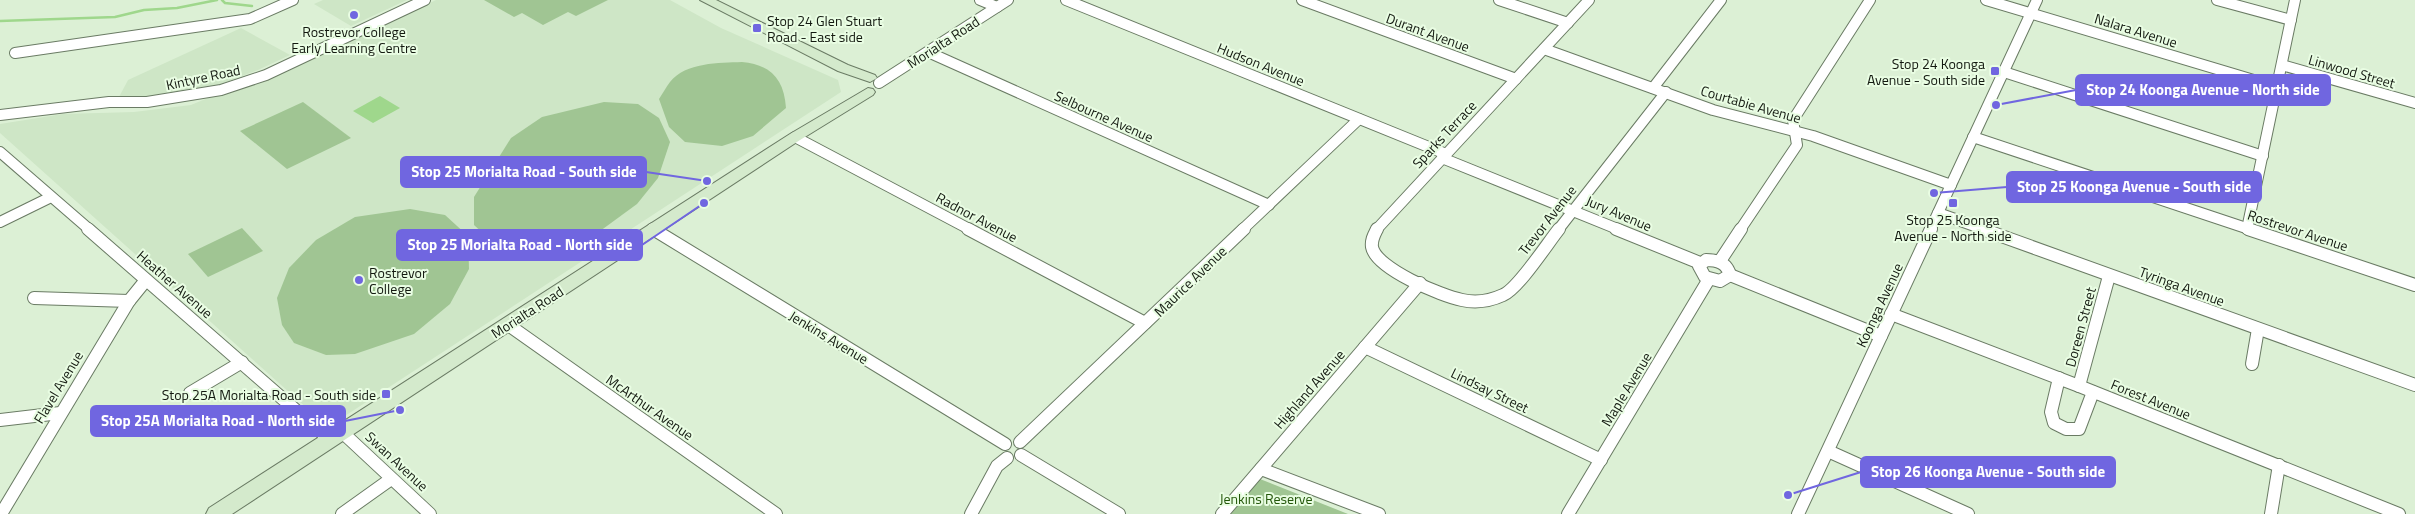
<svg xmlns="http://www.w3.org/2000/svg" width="2415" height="514" font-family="'Titillium Web',sans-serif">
	<rect width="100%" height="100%" fill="#dcf0d5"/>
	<g fill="#cee6c6">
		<polygon points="323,0 407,0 351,26 314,4"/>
		<polygon points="436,0 670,0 721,28 838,80 841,92 328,427 0,133 0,124 63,114 134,112 191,105 384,25"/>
		<polygon points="241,28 290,55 258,70 213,87 158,97 119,97 128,80"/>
	</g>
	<g fill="#a0c593">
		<polygon points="484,0 608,0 576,16 568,12 543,25 522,13 514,17"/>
		<path d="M742,62C771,65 784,79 786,108L753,136L722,146L685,142L669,127L659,99C663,93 666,87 670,82C686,62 719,63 742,62Z"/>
		<polygon points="303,102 351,138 287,169 240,131"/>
		<polygon points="604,102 638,104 659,118 670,142 658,178 637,204 596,234 550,251 522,258 498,247 474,225 474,197 511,138 542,117"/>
		<polygon points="410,209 445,215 468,236 469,269 450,304 414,334 355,354 326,355 294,343 282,325 277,298 289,268 316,240 355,217"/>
		<polygon points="242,228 263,251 208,277 188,254"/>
		<polygon points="1260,479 1348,514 1231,514"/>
	</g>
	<polygon fill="#9fd78c" points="380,96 400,108 373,123 353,111"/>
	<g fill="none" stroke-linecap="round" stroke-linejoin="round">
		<g stroke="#9fd78c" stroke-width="2.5">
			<polyline points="222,0 225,3 252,6"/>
			<polyline points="0,21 115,17 144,10 177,8 217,0"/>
		</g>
		<defs>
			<g id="minor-far1">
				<polyline points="980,0 997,7"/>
				<polyline points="1066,0 1446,154"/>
				<polyline points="1302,0 1516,79"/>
				<polyline points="1499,0 1568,23"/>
				<polyline points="1986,0 2277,87"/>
				<polyline points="2217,0 2291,20"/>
				<polyline points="1544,49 1713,110 1813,136 1951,185"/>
				<polyline points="928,52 1269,205"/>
				<polyline points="15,53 250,19 293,0"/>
				<polyline points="2282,65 2415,103"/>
				<polyline points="2004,72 2263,156"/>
				<polyline points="879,83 1008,0"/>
				<polyline points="1653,88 1721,0"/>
				<polyline points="0,115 109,102 147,102 221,90 266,75 425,0"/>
				<polyline points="795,137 971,230"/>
				<polyline points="1973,137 2252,230"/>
				<polyline points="0,152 90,230"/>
				<polyline points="1442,158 1620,230"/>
				<polyline points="1938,213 1986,230"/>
				<polyline points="0,222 51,197"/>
				<polyline points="653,229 655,230"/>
				<polyline points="2247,229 2295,0"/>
				<polyline points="1242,230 1359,119"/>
				<polyline points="1376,230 1589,0"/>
				<polyline points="1558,230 1666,92"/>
				<polyline points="1740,230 1797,145 1793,120 1870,0"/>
				<polyline points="1930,230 2037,0"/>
			</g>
			<g id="minor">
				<polyline points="88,229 330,440"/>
				<polyline points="653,229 1005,444"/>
				<polyline points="968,229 1145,323"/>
				<path d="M1377,229C1374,235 1371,240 1372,247C1376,269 1442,296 1462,300C1476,303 1490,301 1503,295C1518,289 1547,244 1559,229"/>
				<polyline points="1616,229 1700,263"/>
				<polyline points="1982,229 2415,385"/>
				<polyline points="2248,229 2415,285"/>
				<path d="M1706,260C1718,260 1727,263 1730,275L1720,281L1705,277L1699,266Z"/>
				<polyline points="1720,261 1741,229"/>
				<polyline points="1730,275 1881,336"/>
				<polyline points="34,298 129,301"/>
				<polyline points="1891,314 2079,386 2399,514"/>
				<polyline points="507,324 776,514"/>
				<polyline points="1365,347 1601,460"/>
				<polyline points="2252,364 2258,329"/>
				<polyline points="2059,378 2051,412 2054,423 2066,429 2079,429 2093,392"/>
				<polyline points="2079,386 2109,276"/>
				<polyline points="190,393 242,362"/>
				<polyline points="0,420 60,413"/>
				<polyline points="342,432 430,514"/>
				<polyline points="1020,442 1244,229"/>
				<polyline points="1828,451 1968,514"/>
				<polyline points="1021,455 1119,514"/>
				<polyline points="1261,469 1379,514"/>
				<polyline points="1,514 129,301 146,280"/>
				<polyline points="342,514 391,479"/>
				<polyline points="971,514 997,466 1007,458"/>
				<polyline points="1222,514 1420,283"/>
				<polyline points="1568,514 1709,279"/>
				<polyline points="1798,514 1931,229"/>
				<polyline points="2271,514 2279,465"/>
			</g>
			<g id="secondary">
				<polygon points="700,0 716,0 848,65 875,75 877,78 870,82 838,71"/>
				<polygon points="868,88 873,89 875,92 873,95 800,140 232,514 206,514 209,508 790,134"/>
			</g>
		</defs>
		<use href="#minor-far1" stroke="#6a7b64" stroke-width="12"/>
		<use href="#minor" stroke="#6a7b64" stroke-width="14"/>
		<use href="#secondary" stroke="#6a7b64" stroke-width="2"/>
		<use href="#minor-far1" stroke="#fff" stroke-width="10"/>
		<use href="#minor" stroke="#fff" stroke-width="12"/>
		<use href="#secondary" fill="#d4eacc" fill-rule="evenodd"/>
	</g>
	<g fill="#7066e0" stroke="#e9fde3" stroke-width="2">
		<circle cx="354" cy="15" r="5"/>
		<rect x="752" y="23" width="10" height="10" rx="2.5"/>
		<rect x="1990" y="66" width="10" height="10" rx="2.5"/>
		<rect x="1948" y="198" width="10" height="10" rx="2.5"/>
		<circle cx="359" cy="280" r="5"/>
		<rect x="381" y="389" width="10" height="10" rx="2.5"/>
	</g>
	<g text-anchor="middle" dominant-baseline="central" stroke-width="4" stroke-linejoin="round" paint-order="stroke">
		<g font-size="14" fill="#131910" stroke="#e9fde3" text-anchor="start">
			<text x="767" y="20">Stop 24 Glen Stuart<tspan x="767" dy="16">Road - East side</tspan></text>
			<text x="354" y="31" text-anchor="middle">Rostrevor College<tspan x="354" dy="16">Early Learning Centre</tspan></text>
			<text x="1985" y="63" text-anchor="end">Stop 24 Koonga<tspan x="1985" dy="16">Avenue - South side</tspan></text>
			<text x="1953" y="219" text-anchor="middle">Stop 25 Koonga<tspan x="1953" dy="16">Avenue - North side</tspan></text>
			<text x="369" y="272">Rostrevor<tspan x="369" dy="16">College</tspan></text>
			<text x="376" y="394" text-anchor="end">Stop 25A Morialta Road - South side</text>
		</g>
		<g font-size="14" fill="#131910" stroke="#e9fde3">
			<text transform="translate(2136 30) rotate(17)">Nalara Avenue</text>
			<text transform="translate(1428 32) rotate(20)">Durant Avenue</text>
			<text transform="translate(943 42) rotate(-33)">Morialta Road</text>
			<text transform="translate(1261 64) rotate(22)">Hudson Avenue</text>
			<text transform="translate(2352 71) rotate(16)">Linwood Street</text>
			<text transform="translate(203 77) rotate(-12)">Kintyre Road</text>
			<text transform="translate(1751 104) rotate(16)">Courtabie Avenue</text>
			<text transform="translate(1104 116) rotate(24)">Selbourne Avenue</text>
			<text transform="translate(1444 134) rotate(-47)">Sparks Terrace</text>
			<text transform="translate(1619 213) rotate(23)">Jury Avenue</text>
			<text transform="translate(977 217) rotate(28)">Radnor Avenue</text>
			<text transform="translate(1547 220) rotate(-52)">Trevor Avenue</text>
			<text transform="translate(2298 230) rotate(18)">Rostrevor Avenue</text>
			<text transform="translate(1190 281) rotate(-44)">Maurice Avenue</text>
			<text transform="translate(175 284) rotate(41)">Heather Avenue</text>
			<text transform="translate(2182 286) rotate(20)">Tyringa Avenue</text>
			<text transform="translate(1879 305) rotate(-65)">Koonga Avenue</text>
			<text transform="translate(527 312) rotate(-33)">Morialta Road</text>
			<text transform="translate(2080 327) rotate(-75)">Doreen Street</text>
			<text transform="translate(829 337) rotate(31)">Jenkins Avenue</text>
			<text transform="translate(58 387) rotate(-59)">Flavel Avenue</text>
			<text transform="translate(1309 389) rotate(-49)">Highland Avenue</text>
			<text transform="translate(1626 389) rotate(-59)">Maple Avenue</text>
			<text transform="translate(1490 390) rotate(26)">Lindsay Street</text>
			<text transform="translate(2151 399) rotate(22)">Forest Avenue</text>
			<text transform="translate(650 407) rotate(35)">McArthur Avenue</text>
			<text transform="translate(397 461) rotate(43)">Swan Avenue</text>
		</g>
		<g font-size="14" fill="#235609" stroke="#e9fde3">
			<text x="1266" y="498">Jenkins Reserve</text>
		</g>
	</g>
	<path fill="none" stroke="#7066e0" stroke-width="2" d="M1996 105L2076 90M707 181L646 172M1934 193L2007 187M704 203L642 245M400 410L345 421M1788 495L1861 472"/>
	<g fill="#7066e0" stroke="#e9fde3" stroke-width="2">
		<circle cx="1996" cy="105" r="5"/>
		<circle cx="707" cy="181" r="5"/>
		<circle cx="1934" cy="193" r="5"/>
		<circle cx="704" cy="203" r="5"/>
		<circle cx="400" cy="410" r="5"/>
		<circle cx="1788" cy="495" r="5"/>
	</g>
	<g fill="#7066e0" stroke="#7066e0" stroke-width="2">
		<rect x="2076" y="75" width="254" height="30" rx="5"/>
		<rect x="401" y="157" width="245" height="30" rx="5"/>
		<rect x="2007" y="172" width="254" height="30" rx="5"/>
		<rect x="397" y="230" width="245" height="30" rx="5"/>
		<rect x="91" y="406" width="254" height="30" rx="5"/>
		<rect x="1861" y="457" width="254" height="30" rx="5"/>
	</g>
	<g font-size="15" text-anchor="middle" font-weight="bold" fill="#fff">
		<text x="2203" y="95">Stop 24 Koonga Avenue - North side</text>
		<text x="524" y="177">Stop 25 Morialta Road - South side</text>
		<text x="2134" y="192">Stop 25 Koonga Avenue - South side</text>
		<text x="520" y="250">Stop 25 Morialta Road - North side</text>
		<text x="218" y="426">Stop 25A Morialta Road - North side</text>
		<text x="1988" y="477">Stop 26 Koonga Avenue - South side</text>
	</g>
</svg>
